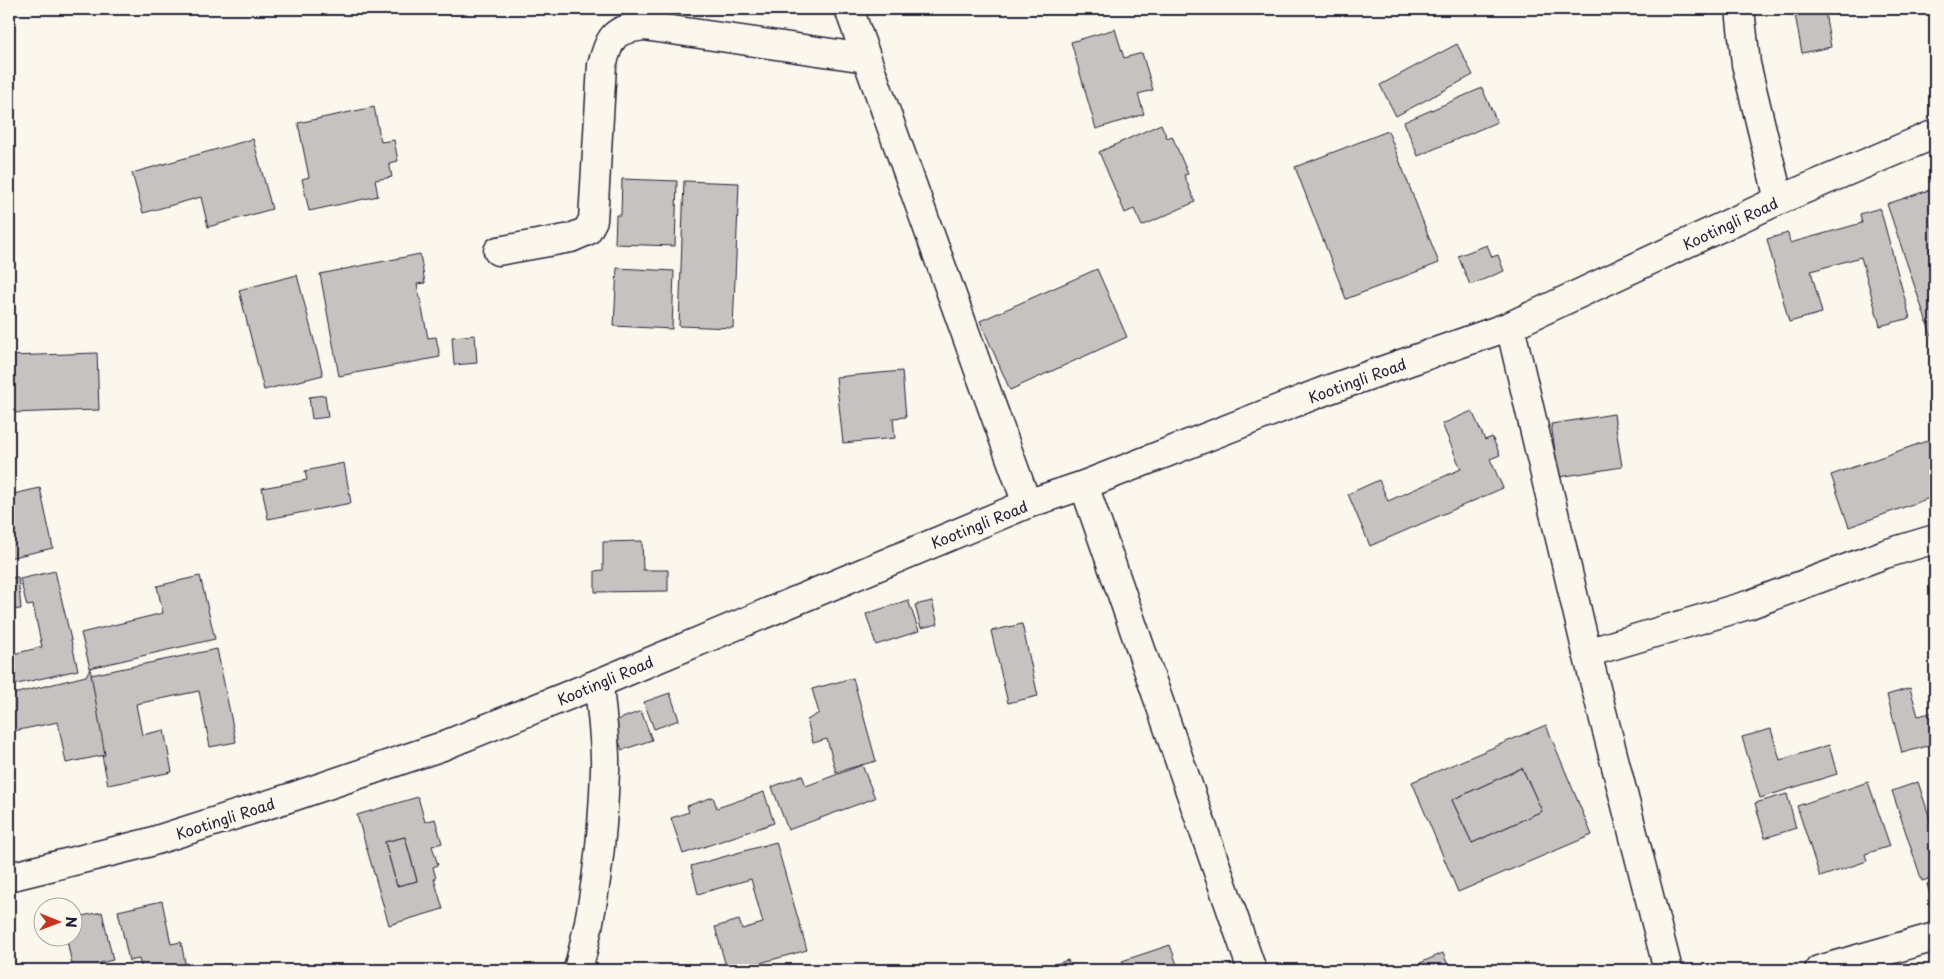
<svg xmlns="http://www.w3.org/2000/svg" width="1944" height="979" font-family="'Playpen Sans',sans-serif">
	<rect width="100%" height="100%" fill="#fbf7ec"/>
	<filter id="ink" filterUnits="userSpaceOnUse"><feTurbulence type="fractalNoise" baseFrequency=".02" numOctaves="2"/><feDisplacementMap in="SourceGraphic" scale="10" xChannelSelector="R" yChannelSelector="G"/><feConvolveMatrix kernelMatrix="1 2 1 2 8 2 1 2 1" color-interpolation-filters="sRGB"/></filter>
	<g filter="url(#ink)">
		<g fill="#c6c2c0" stroke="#22223b" fill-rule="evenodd">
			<polygon points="1794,9 1831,9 1832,11 1825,12 1831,47 1802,53"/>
			<polygon points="1115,29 1124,58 1142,53 1153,90 1138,94 1144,114 1096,129 1071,42"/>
			<polygon points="1457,44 1473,75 1396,116 1380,85"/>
			<polygon points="1482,88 1497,122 1418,156 1404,122"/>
			<polygon points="374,107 381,142 394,140 398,161 389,163 392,177 375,180 378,196 309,211 302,179 309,177 298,123"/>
			<polygon points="1161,124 1167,138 1172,136 1188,174 1184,175 1195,202 1142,226 1134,209 1125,213 1099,152"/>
			<polygon points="1388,131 1439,263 1346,299 1295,167"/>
			<polygon points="253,139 272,209 208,227 201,197 143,213 132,173"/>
			<polygon points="622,179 677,181 675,246 615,244 616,215 621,215"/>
			<polygon points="684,181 739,183 733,328 679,326"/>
			<polygon points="1935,188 1935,221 1931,223 1935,235 1935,334 1931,335 1887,204"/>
			<polygon points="1880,208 1910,318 1880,326 1861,257 1811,271 1822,313 1789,322 1767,239 1788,233 1790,243 1862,223 1860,214"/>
			<polygon points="1487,245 1492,257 1498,255 1504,271 1470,285 1458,256"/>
			<polygon points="420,254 425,283 417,284 428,338 436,337 440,357 339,376 320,274"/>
			<polygon points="617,268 674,271 672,329 614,326"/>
			<polygon points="1097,269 1127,337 1010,390 980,321"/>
			<polygon points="297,275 323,375 264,390 239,290"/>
			<polygon points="475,335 477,363 454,365 452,337"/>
			<polygon points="97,353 99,410 9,413 9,356"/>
			<polygon points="902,371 906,417 893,418 895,438 843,443 836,377"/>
			<polygon points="325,395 328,417 312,419 309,397"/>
			<polygon points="1472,411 1485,440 1492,437 1500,455 1490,459 1503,488 1370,546 1348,494 1379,480 1388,501 1461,469 1442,424"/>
			<polygon points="1614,414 1622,467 1559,477 1551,424"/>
			<polygon points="1935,438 1935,496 1849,527 1831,475"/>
			<polygon points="344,463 351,503 268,519 262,488 307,480 305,471"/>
			<polygon points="40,488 53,548 9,558 9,495"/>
			<polygon points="642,541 643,570 668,570 668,591 595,592 595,571 603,570 603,542"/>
			<polygon points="55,571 78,670 9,686 9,655 42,647 33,605 27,606 20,579"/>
			<polygon points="200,576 215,639 90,668 81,633 163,613 157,586"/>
			<polygon points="18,577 21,609 9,610 9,578"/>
			<polygon points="908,600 919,631 876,645 866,614"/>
			<polygon points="932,601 938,624 921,628 915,605"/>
			<polygon points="1022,624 1038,696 1008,703 991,631"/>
			<polygon points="217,649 236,742 210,747 199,691 136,704 142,735 164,730 172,772 108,785 86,676"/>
			<polygon points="90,668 105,755 66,763 58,722 9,732 9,695 86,676"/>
			<polygon points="853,678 876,761 836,772 827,739 813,743 807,720 819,713 812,689"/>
			<polygon points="1910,688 1918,716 1935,712 1935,744 1902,753 1887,695"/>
			<polygon points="670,693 679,720 654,729 644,702"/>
			<polygon points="641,711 652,740 622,750 612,722"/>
			<path d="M1546,725L1592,835L1458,892L1412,782ZM1522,768L1542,811L1472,843L1452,800Z"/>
			<polygon points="1771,729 1780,760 1829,745 1837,774 1760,798 1742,737"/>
			<polygon points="862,765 875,798 788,830 772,787 802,775 806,786"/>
			<polygon points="1522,768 1542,811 1472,843 1452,800"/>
			<polygon points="1868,782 1890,846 1865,854 1867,861 1820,877 1797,806"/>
			<polygon points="1918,782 1935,834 1935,877 1922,881 1892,791"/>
			<polygon points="764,792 774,823 683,854 671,818 689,812 687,806 713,797 717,808"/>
			<polygon points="1787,794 1796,828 1765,838 1755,803"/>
			<path d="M418,797L425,822L435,819L442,843L432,846L438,865L433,867L436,879H434L443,909L389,925L357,815ZM405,837L417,881L397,886L385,842Z"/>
			<polygon points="405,837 417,881 397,886 385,842"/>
			<polygon points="776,842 807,950 735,970 727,970 715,927 739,920 742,929 763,923 751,879 698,894 691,866"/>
			<polygon points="1935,882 1935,907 1934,907 1927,884"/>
			<polygon points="162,901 171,944 181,942 186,968 176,970 142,970 139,959 129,961 118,911"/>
			<polygon points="102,912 113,960 100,963 102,970 61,970 60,967 72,964 66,936 72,936 72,918"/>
			<polygon points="1170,945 1179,970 1116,970 1125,967 1122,961"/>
			<polygon points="1443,953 1450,970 1423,970 1420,963"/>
			<polygon points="1068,960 1071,970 1044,970 1044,968"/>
		</g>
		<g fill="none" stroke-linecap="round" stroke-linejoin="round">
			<defs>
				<g id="street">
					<polyline points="849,9 1027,504"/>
					<polyline points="1740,9 1746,64 1779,200"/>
					<path d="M498,251L571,238L587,231L593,220L602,65C611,35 613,30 644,26L866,58"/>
					<polyline points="1510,326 1587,653 1668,970"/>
					<polyline points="1084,485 1252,970"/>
					<polyline points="1587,653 1748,605 1885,554 1935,539"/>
					<path d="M578,970C595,906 603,837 605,770C606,742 601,712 599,683"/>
					<polyline points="1819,970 1935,937"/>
				</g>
				<polyline id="secondary" points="9,877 147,843 295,796 440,747 599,683 1027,504 1084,485 1327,390 1510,326 1779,200 1935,134"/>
			</defs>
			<use href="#street" stroke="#22223b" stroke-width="31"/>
			<use href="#secondary" stroke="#22223b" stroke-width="31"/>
			<use href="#street" stroke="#fbf7ec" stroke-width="28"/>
			<use href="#secondary" stroke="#fbf7ec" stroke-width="28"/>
		</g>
	</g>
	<g text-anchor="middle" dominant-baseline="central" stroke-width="5" stroke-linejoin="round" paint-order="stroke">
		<g font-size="15" fill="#22223b" stroke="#fbf7ec">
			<text transform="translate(1730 223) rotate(-25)">Kootingli Road</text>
			<text transform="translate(1357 380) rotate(-20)">Kootingli Road</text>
			<text transform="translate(979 524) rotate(-22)">Kootingli Road</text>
			<text transform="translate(605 680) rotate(-23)">Kootingli Road</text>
			<text transform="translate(225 818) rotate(-18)">Kootingli Road</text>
		</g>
	</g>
	<rect width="1944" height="979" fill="none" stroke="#fbf7ec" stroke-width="30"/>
	<rect x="15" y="15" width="1914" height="949" fill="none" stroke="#22223b" stroke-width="2" filter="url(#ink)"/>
	<g transform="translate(58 922) rotate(91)"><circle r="24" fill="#fbf7ec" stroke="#a4a2a5"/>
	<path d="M0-4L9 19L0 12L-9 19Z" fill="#c8321e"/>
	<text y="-8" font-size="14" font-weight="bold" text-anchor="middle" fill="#22223b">N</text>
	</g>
</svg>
